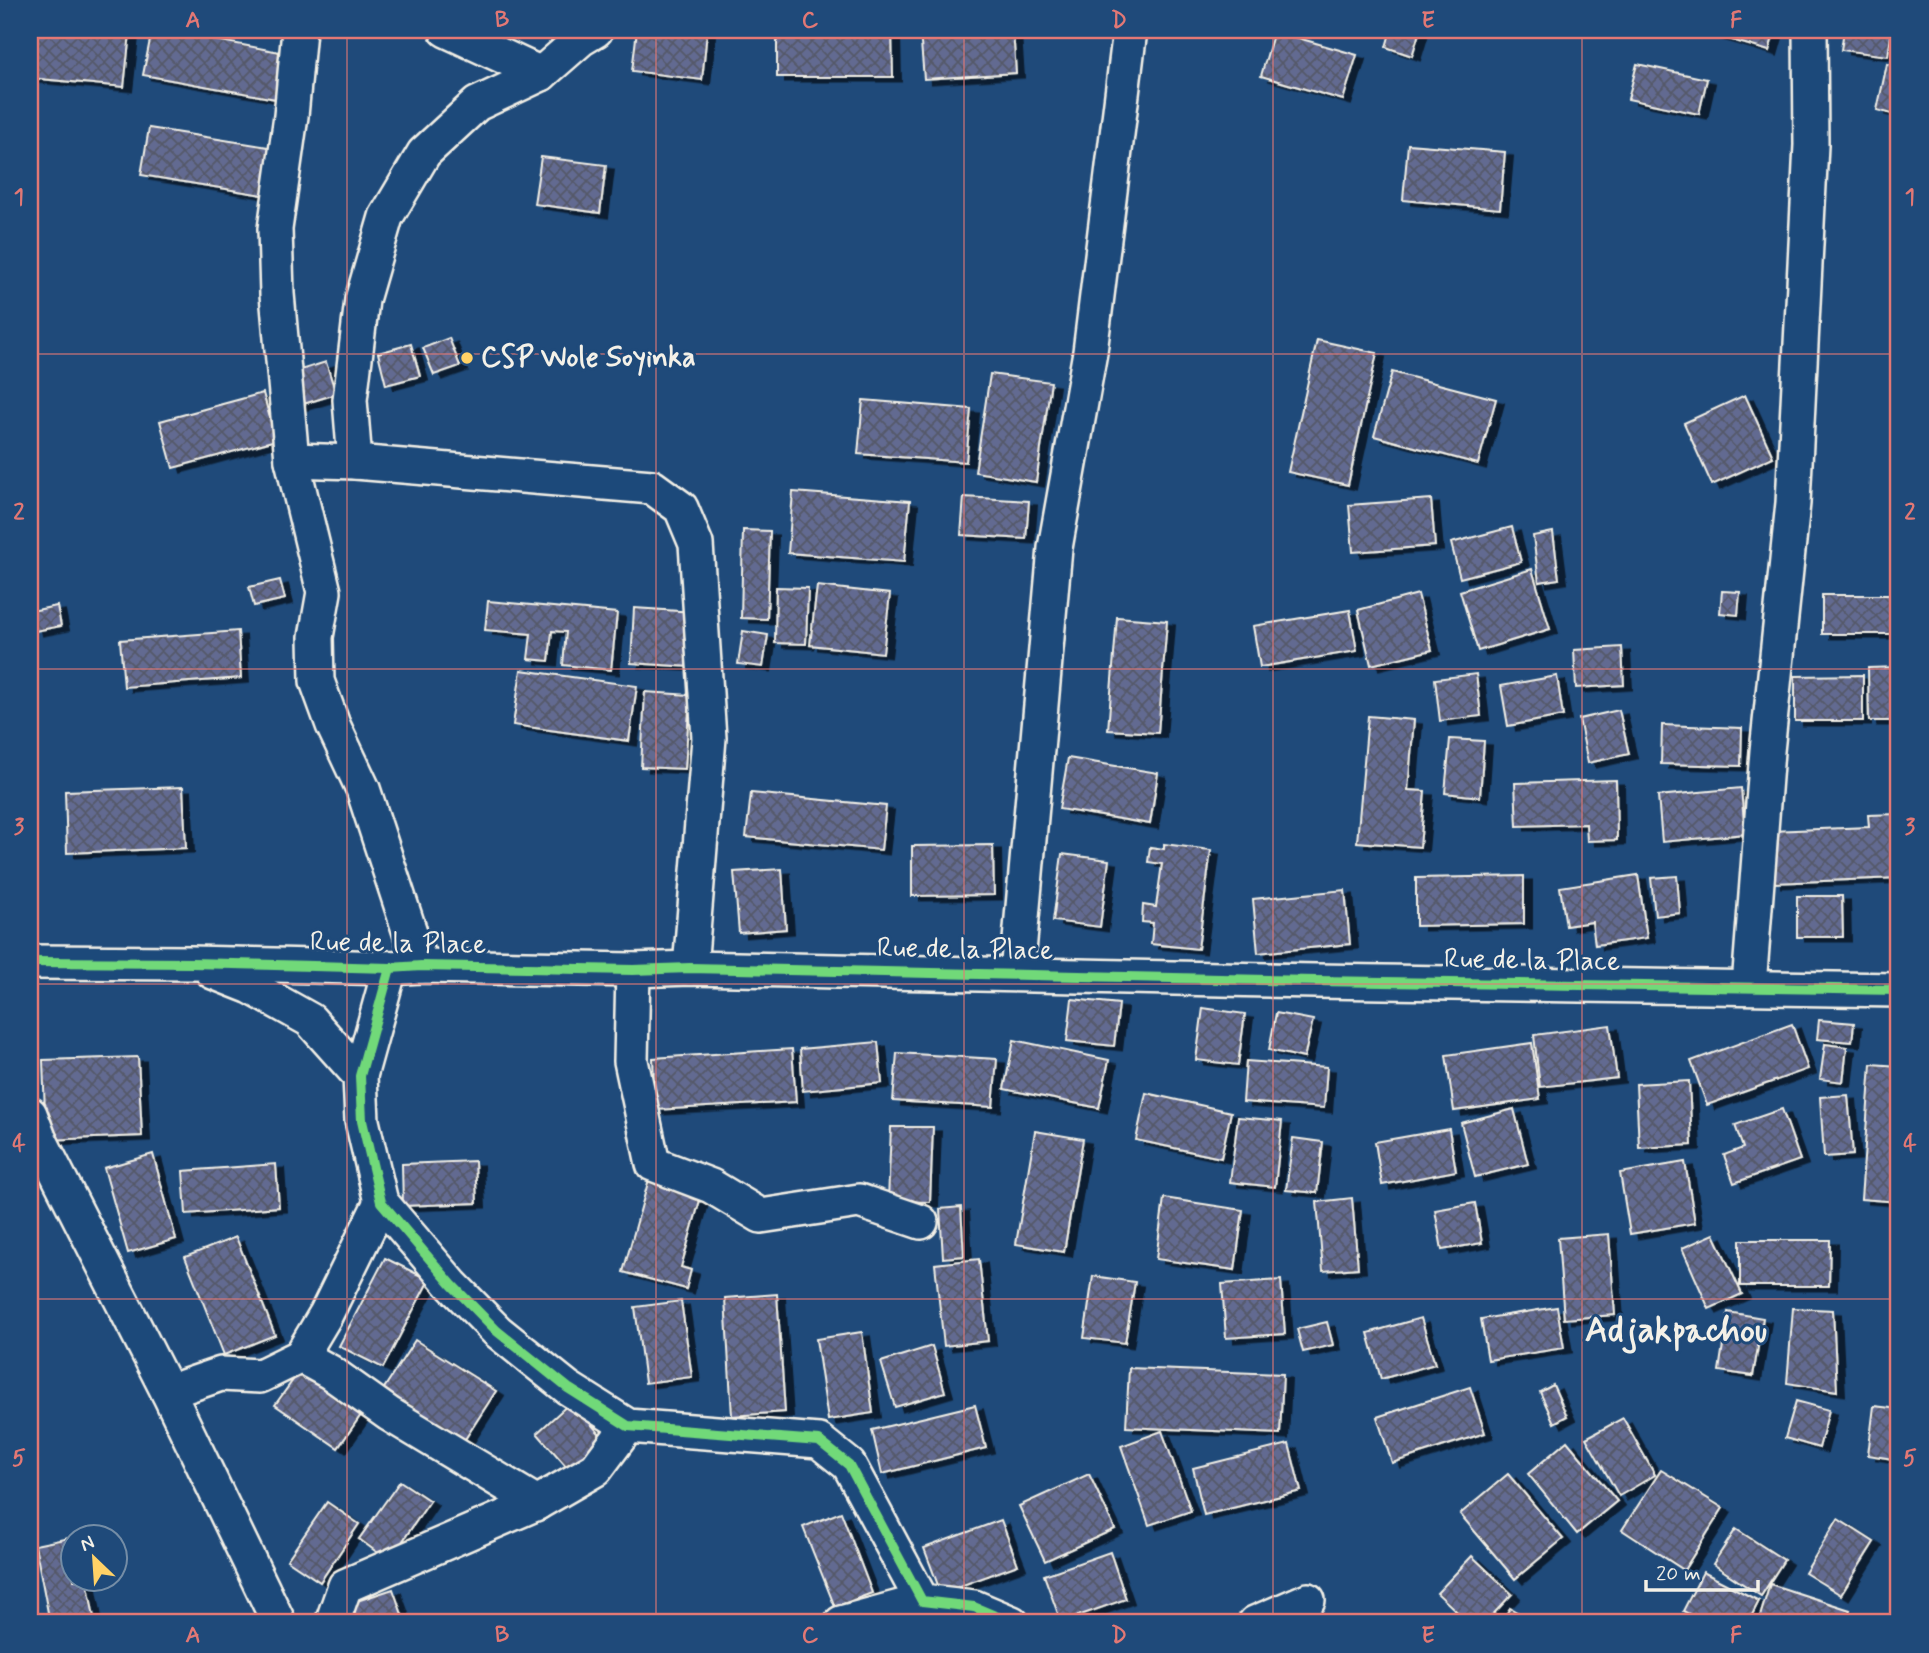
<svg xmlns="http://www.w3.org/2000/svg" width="1929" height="1653" font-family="Mynerve,sans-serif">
	<defs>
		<pattern id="building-cross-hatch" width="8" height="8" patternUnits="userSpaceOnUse" patternTransform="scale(1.75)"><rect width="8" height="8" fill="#626b91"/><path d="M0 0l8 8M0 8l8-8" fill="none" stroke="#545868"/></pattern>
		<filter id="shadow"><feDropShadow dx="8" dy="4.5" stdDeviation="0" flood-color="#0009"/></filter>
	</defs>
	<rect width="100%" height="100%" fill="#1f4a7a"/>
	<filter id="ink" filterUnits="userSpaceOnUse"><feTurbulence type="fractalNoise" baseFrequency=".0143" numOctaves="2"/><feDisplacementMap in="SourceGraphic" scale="14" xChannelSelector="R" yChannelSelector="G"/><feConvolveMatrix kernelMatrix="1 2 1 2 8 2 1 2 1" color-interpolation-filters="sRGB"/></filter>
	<g filter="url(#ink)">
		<g fill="url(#building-cross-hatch)" stroke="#f4f1e8" stroke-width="2" filter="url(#shadow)">
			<polygon points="30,30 96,30 130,33 124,87 30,78"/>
			<polygon points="152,30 162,30 296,55 287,101 143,75"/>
			<polygon points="637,30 691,30 707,32 702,80 632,71"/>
			<polygon points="777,30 892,30 893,77 777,77"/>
			<polygon points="940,30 1013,30 1016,73 924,79 920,31"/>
			<polygon points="1391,30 1420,30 1412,56 1386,47"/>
			<polygon points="1698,30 1775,30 1769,51"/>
			<polygon points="1844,30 1892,30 1888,56 1841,50"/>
			<polygon points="1274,31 1357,55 1343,100 1261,76"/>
			<polygon points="1637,64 1707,79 1699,114 1628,99"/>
			<polygon points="1887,64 1899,66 1899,129 1894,128 1896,115 1877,110"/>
			<polygon points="149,128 275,148 268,196 141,175"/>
			<polygon points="1408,144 1505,152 1500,209 1403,200"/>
			<polygon points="541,157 606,165 600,213 534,204"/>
			<polygon points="449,338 460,366 434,375 423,348"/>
			<polygon points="1317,340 1377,353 1348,485 1288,472"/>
			<polygon points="411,344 420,376 386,385 378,353"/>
			<polygon points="326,362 336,394 297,406 288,374"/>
			<polygon points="1392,372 1496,399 1478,464 1374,436"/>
			<polygon points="990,374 1051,382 1036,482 975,472"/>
			<polygon points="263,393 276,440 173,468 160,421"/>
			<polygon points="1745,395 1773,457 1712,485 1684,423"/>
			<polygon points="863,400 971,409 966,462 858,454"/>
			<polygon points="793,492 910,501 904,562 788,553"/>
			<polygon points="964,497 1029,501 1026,539 961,535"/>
			<polygon points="1431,499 1435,546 1353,552 1349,505"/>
			<polygon points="1512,527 1521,562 1460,578 1451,543"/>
			<polygon points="743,530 770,531 767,619 741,618"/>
			<polygon points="1553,532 1559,579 1539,582 1533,536"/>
			<polygon points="1532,569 1550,629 1478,651 1460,591"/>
			<polygon points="280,580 285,599 254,606 249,587"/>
			<polygon points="817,586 890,594 883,653 810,645"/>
			<polygon points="776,587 808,588 806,644 775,643"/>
			<polygon points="1722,591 1740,592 1738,615 1720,613"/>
			<polygon points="1418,594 1432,650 1371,665 1358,610"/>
			<rect x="1822" y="595" width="77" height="39"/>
			<polygon points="488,601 617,613 611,670 563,665 566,632 552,631 549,661 528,659 531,634 485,630"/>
			<polygon points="57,606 61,626 35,631 31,611"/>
			<polygon points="634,608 694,612 691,667 631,663"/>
			<polygon points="1350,610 1357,651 1260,667 1253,626"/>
			<polygon points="1117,617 1167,621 1158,733 1108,730"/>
			<polygon points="238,631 241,678 124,687 120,640"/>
			<polygon points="743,631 768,635 763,667 738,664"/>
			<polygon points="1622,647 1624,685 1576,688 1574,650"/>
			<polygon points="1899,667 1899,721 1869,721 1868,668"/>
			<polygon points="521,670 637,686 629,741 513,725"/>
			<polygon points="1476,674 1481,716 1440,721 1435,679"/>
			<polygon points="1863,675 1863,721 1795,721 1795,676"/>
			<polygon points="1557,676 1563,716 1508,726 1501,686"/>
			<polygon points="645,692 690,695 685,769 641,767"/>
			<polygon points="1619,710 1629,754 1588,763 1579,719"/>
			<polygon points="1368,716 1414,720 1408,790 1425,791 1420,847 1357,842"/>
			<polygon points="1662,725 1742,728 1741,766 1661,764"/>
			<polygon points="1450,739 1484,741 1480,797 1445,793"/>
			<polygon points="1068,758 1158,773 1150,824 1059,809"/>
			<polygon points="1616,780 1617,840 1587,841 1586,824 1517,826 1515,783"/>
			<polygon points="183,787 186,848 67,853 65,791"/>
			<polygon points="1741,788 1745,834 1662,842 1658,796"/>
			<polygon points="751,793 886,806 881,850 746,837"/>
			<polygon points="1899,814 1899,878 1773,883 1771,831 1869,827 1868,815"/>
			<polygon points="1164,844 1211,850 1198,949 1151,944 1153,923 1142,922 1143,905 1156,907 1162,864 1148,862 1150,847 1164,849"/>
			<polygon points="993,845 994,895 912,896 912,846"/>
			<polygon points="1062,854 1109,860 1100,927 1053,921"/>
			<polygon points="782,869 786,929 739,933 734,872"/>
			<polygon points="1638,875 1647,938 1595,945 1592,922 1566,926 1560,887"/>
			<polygon points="1524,876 1524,924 1416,926 1416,878"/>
			<polygon points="1677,876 1680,913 1655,916 1651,878"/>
			<polygon points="1345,890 1350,944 1258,953 1253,899"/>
			<polygon points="1797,896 1842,896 1843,937 1797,937"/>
			<polygon points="1072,999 1119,1004 1114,1046 1067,1041"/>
			<polygon points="1203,1008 1245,1014 1238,1065 1196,1060"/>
			<polygon points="1276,1013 1313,1020 1304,1058 1269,1050"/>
			<polygon points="1819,1020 1854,1023 1852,1042 1817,1039"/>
			<polygon points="1792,1024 1808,1069 1707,1105 1691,1061"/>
			<polygon points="1610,1025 1617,1078 1540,1087 1534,1035"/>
			<polygon points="1014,1040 1109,1060 1099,1108 1004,1089"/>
			<polygon points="878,1042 882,1083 803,1091 800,1049"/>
			<polygon points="1532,1043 1540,1099 1454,1111 1446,1055"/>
			<polygon points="1825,1044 1847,1047 1843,1082 1820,1079"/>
			<polygon points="792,1049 796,1102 655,1110 653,1058"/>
			<polygon points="897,1053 997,1059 993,1107 893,1101"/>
			<polygon points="138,1057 142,1136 46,1140 43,1060"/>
			<polygon points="1246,1061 1327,1067 1324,1108 1243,1102"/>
			<polygon points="1871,1064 1899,1066 1899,1202 1861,1199"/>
			<polygon points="1689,1081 1692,1145 1639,1148 1636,1084"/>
			<polygon points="1146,1093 1231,1112 1221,1158 1136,1140"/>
			<polygon points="1848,1095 1853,1155 1824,1157 1820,1097"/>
			<polygon points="1514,1109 1528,1164 1475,1177 1461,1123"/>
			<polygon points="1782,1109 1800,1160 1734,1183 1724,1155 1743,1148 1735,1125"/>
			<polygon points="1238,1117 1282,1121 1275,1187 1230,1182"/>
			<polygon points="891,1127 933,1127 930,1202 888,1201"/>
			<polygon points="1449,1129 1456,1171 1382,1185 1375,1142"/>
			<polygon points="1035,1131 1083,1139 1064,1252 1016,1244"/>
			<polygon points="1293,1138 1323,1142 1317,1193 1286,1190"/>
			<polygon points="153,1154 176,1239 128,1253 104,1168"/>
			<polygon points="475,1161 477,1203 403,1206 402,1164"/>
			<polygon points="1685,1162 1695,1223 1630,1234 1620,1173"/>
			<polygon points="276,1164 279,1207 186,1214 183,1171"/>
			<polygon points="649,1179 702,1193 681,1267 691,1270 686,1289 623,1272"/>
			<polygon points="1164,1198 1243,1210 1235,1270 1156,1259"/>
			<polygon points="1352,1198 1358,1268 1323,1271 1317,1202"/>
			<polygon points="1475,1203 1482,1243 1442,1250 1435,1210"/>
			<polygon points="961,1207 964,1256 943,1258 940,1209"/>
			<polygon points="1609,1234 1615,1315 1564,1319 1558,1238"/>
			<polygon points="1714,1234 1742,1294 1709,1309 1682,1248"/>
			<polygon points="236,1237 275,1335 224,1355 185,1257"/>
			<polygon points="1740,1240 1830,1240 1829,1286 1740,1286"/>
			<polygon points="385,1258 429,1280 383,1368 339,1346"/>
			<polygon points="979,1259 988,1341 944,1346 935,1264"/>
			<polygon points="1093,1276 1135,1282 1125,1343 1084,1338"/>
			<polygon points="1281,1280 1285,1334 1226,1338 1222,1284"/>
			<polygon points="777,1294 785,1412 732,1416 725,1298"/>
			<polygon points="681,1301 692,1377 645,1383 635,1307"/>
			<polygon points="1557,1307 1564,1348 1488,1360 1481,1319"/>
			<polygon points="1793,1308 1833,1310 1837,1391 1787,1383"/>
			<polygon points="1728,1312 1763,1318 1753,1376 1719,1371"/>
			<polygon points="1421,1318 1435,1364 1381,1379 1368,1333"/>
			<polygon points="1327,1322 1333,1345 1303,1352 1297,1329"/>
			<polygon points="862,1332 873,1413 828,1420 816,1339"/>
			<polygon points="415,1340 496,1391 462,1444 381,1393"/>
			<polygon points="932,1346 945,1392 895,1407 881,1362"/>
			<polygon points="1129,1368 1283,1374 1280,1434 1126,1427"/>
			<polygon points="301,1369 363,1412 338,1448 275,1405"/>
			<polygon points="1553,1385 1567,1416 1554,1423 1540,1392"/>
			<polygon points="1470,1387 1485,1433 1392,1463 1377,1417"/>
			<polygon points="1796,1401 1829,1410 1819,1448 1785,1438"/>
			<polygon points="571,1402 608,1443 573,1474 537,1433"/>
			<polygon points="975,1405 986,1448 882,1474 872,1430"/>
			<polygon points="1874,1406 1899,1409 1899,1460 1868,1455"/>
			<polygon points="1623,1418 1655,1475 1619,1496 1586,1438"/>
			<polygon points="1162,1431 1191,1511 1149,1525 1121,1446"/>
			<polygon points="1567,1441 1617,1501 1577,1534 1528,1474"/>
			<polygon points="1289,1444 1301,1491 1204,1515 1193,1468"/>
			<polygon points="1661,1470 1723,1508 1684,1570 1622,1530"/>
			<polygon points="1089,1474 1115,1529 1045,1561 1019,1506"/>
			<polygon points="1508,1474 1563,1539 1515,1579 1460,1514"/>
			<polygon points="400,1481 430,1501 389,1561 359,1539"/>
			<polygon points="327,1502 359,1524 320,1582 287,1560"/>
			<polygon points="841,1512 872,1593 835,1607 803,1527"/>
			<polygon points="1838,1519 1874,1542 1841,1595 1805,1573"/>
			<polygon points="1001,1520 1018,1565 941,1593 924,1548"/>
			<polygon points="1736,1529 1784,1560 1761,1596 1713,1564"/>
			<polygon points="79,1536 79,1538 74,1538 74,1580 87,1580 95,1623 50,1623 35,1545"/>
			<polygon points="1110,1552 1126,1599 1061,1622 1044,1575"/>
			<polygon points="1472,1556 1512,1594 1485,1623 1469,1623 1437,1593"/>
			<polygon points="1703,1572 1759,1601 1748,1623 1707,1623 1683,1611"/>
			<polygon points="1770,1584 1850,1610 1845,1623 1758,1623"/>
			<polygon points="393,1589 405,1623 358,1623 351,1603"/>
			<polygon points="1510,1608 1536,1623 1501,1623"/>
			<polygon points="1606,1617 1623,1623 1604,1623"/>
		</g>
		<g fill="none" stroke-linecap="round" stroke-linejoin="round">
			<defs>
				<g id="minor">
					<polyline points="299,30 291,116 275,229 277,294 292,460 324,592 316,637 317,681 333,725 363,789 421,966"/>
					<polyline points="446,30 541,74"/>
					<polyline points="292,460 355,462 652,487 681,508 696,544 709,738 690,968"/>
					<polyline points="355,462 350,400 362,300 386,217 424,153 477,104 541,74 581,39 596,30"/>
					<polyline points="30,962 192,963 390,968 421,966 633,970 690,968 1316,981 1899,990"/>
					<polyline points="390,968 360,1076 362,1121 381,1202 452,1285 497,1331 568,1388 628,1426 819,1441 849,1465 922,1601 974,1607 1012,1623"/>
					<polyline points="633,970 631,1061 653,1164 711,1186 761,1216 859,1201 921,1222"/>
					<polyline points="213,972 251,987 310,1020 360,1076"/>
					<polyline points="1017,974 1055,548 1090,352 1130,30"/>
					<polyline points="1749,986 1767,751 1793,503 1811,145 1810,30"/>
					<polyline points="30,1114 39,1138 168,1392 279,1623"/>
					<polyline points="301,1356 326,1314 381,1202"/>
					<polyline points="168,1392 221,1374 260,1376 301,1356 330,1372 389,1414 537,1503"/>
					<polyline points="332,1623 345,1586 537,1503 596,1469 628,1426"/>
					<polyline points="841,1623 922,1601"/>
					<polyline points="1255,1623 1308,1600"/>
				</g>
			</defs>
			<use href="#minor" stroke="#f4f1e8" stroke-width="38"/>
			<use href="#minor" stroke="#1f4a7a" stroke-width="33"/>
			<defs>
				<g id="cycleway">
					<polyline points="30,962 192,963 390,968 421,966 633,970 690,968 1316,981 1899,990"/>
					<polyline points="390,968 360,1076 362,1121 381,1202 452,1285 497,1331 568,1388 628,1426 819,1441 849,1465 922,1601 974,1607 1012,1623"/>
				</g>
			</defs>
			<use href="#cycleway" stroke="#1f4a7a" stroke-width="15"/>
			<use href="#cycleway" stroke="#71d979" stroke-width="10"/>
		</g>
	</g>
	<path fill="none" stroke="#e27875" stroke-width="2" stroke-opacity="0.55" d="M347,30V1623M656,30V1623M964,30V1623M1273,30V1623M1582,30V1623M30,354H1899M30,669H1899M30,984H1899M30,1299H1899"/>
	<circle fill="#ffd166" stroke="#1f4a7a" stroke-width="2.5" cx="467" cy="358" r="7"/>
	<g text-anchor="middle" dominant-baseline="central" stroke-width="6" stroke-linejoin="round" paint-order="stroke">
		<g font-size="28" font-weight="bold" fill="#f4f1e8" stroke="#1f4a7a" text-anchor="start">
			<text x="481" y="358">CSP Wole Soyinka</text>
		</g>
		<g font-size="28" fill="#f4f1e8" stroke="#1f4a7a">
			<text transform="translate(398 944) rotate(1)">Rue de la Place</text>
			<text transform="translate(965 950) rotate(1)">Rue de la Place</text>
			<text transform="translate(1532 961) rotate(1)">Rue de la Place</text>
		</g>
		<g font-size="35" font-weight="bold" fill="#f4f1e8" stroke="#1f4a7a">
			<text x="1676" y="1331">Adjakpachou</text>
		</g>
	</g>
	<rect width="1929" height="1653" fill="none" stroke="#1f4a7a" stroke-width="77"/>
	<g transform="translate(94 1558) rotate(335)"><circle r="33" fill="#1f4a7a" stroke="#748da6" stroke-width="2"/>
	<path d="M0-5L12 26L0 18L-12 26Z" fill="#ffd166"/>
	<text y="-10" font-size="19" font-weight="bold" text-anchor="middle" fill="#f4f1e8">N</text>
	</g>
	<path d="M1646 1580v10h112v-10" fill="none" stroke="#f4f1e8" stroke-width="3.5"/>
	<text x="1656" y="1580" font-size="21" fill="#f4f1e8" stroke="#1f4a7a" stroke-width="5" paint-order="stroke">20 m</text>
	<rect x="38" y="38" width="1852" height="1576" fill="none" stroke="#e27875" stroke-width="2.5"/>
	<g font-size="23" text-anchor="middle" font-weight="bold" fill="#e27875">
		<text x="193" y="27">A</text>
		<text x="502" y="27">B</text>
		<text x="810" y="27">C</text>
		<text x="1119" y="27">D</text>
		<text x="1428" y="27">E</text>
		<text x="1736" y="27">F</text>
		<text x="19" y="204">1</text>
		<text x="1910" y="204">1</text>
		<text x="19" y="519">2</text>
		<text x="1910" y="519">2</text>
		<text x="19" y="834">3</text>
		<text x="1910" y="834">3</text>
		<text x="19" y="1150">4</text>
		<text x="1910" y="1150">4</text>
		<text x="19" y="1465">5</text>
		<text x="1910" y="1465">5</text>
		<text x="193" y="1642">A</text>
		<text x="502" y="1642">B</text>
		<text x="810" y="1642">C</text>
		<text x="1119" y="1642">D</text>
		<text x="1428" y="1642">E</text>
		<text x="1736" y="1642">F</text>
	</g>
</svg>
